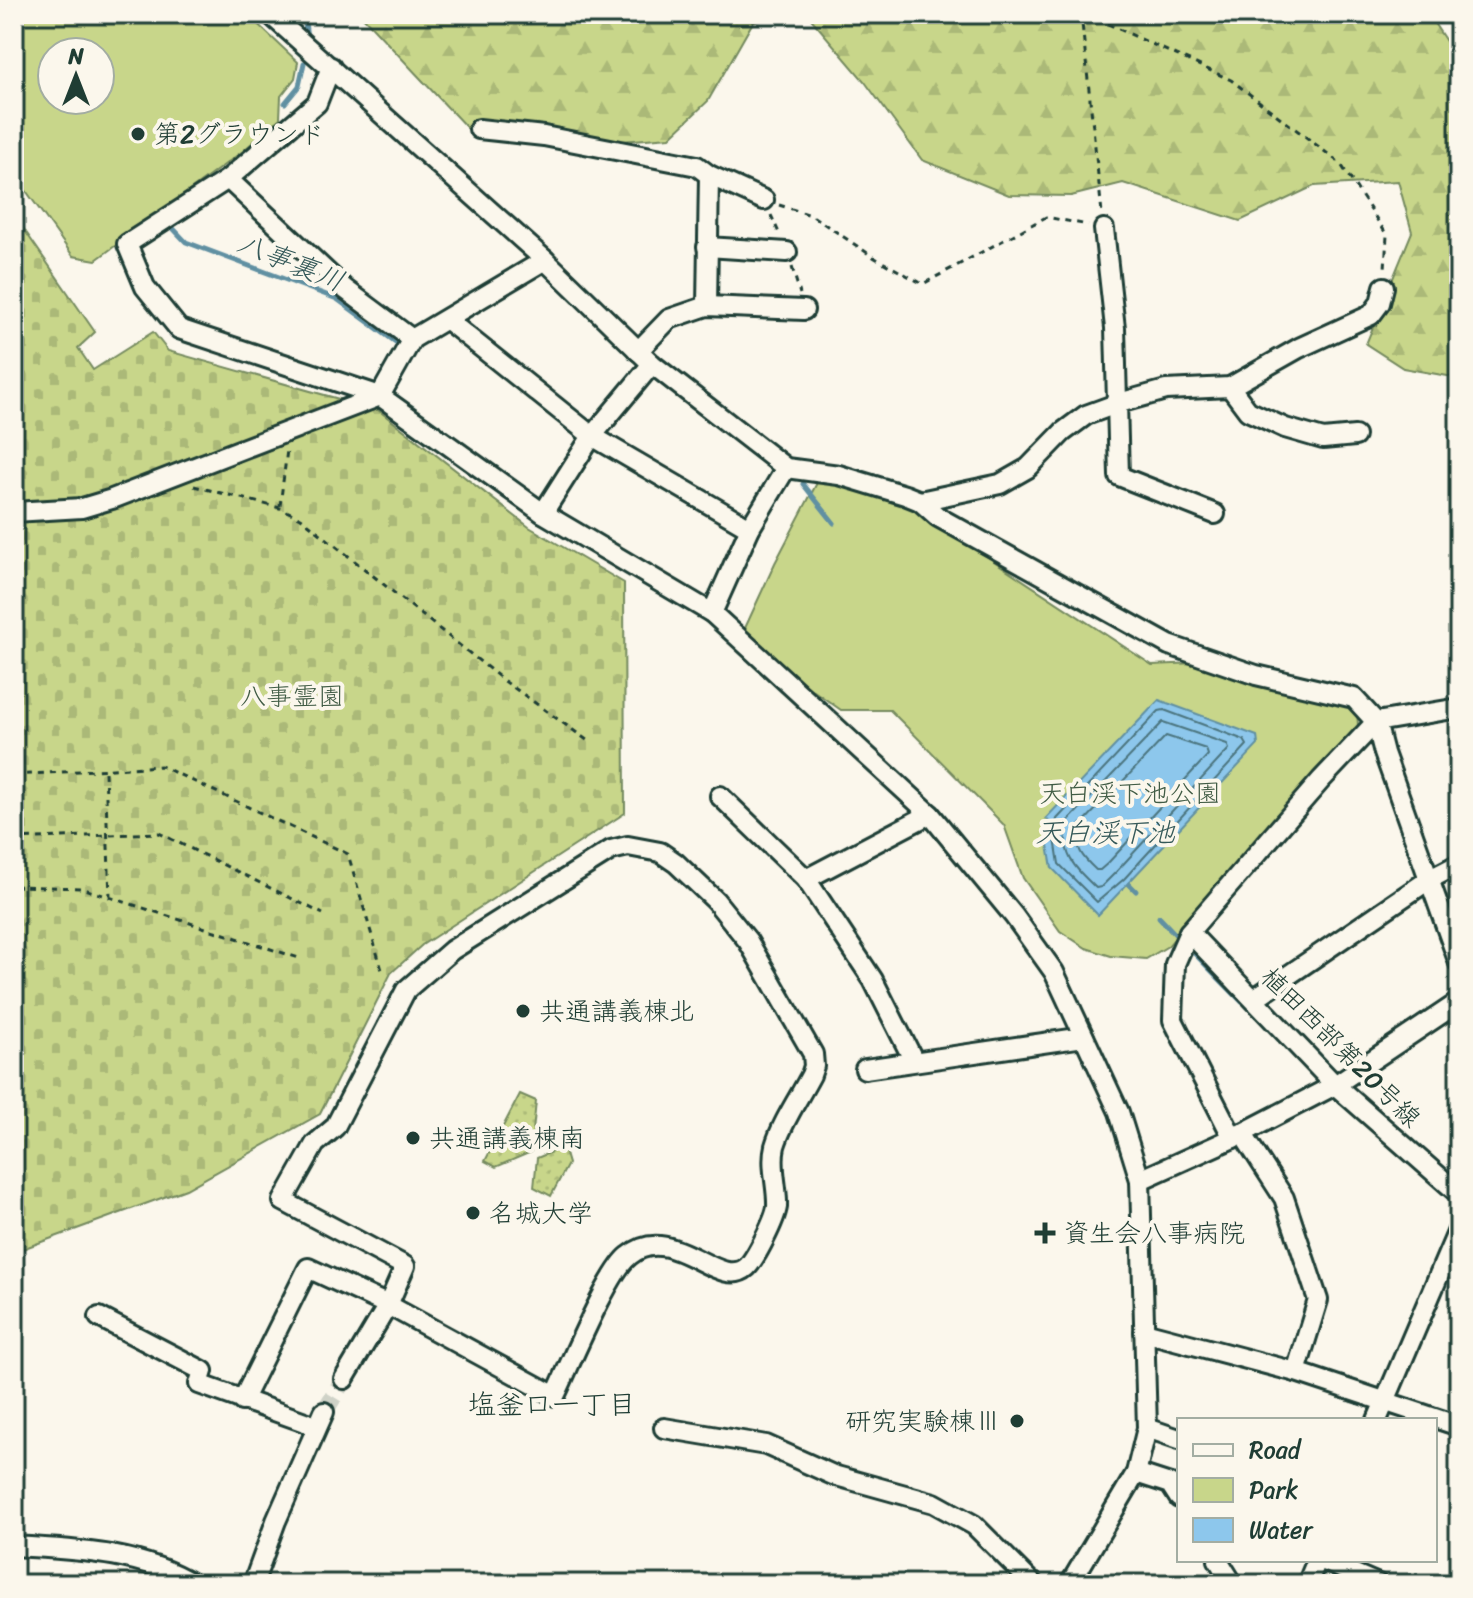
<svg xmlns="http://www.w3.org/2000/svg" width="1473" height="1598" font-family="Sriracha,'Klee One',sans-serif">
	<defs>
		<pattern id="grass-dots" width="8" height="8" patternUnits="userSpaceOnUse" patternTransform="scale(2)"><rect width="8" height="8" fill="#c8d68a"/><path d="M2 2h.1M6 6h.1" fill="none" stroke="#abb978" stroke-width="1.8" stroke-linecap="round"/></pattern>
		<pattern id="forest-firs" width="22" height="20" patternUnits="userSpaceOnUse" patternTransform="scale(2)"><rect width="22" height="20" fill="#c8d68a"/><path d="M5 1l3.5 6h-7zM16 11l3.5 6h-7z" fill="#abb978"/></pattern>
		<pattern id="cemetery-stones" width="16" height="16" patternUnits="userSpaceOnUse" patternTransform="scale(2)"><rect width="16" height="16" fill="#c8d68a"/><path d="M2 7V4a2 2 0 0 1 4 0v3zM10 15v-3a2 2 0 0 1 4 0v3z" fill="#abb978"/></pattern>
	</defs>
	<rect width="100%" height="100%" fill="#fbf7ec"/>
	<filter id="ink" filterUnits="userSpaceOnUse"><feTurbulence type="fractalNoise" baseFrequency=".0125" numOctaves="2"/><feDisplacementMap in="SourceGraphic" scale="16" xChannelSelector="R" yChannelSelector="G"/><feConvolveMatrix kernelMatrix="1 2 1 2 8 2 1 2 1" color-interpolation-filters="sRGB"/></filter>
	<g filter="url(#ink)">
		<g fill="url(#grass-dots)" stroke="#748a5f" stroke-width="2">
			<polygon points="520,1094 536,1101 531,1152 496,1167 485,1161"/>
			<polygon points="563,1147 568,1164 551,1196 534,1187 537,1158"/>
		</g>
		<g fill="url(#forest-firs)" stroke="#748a5f" stroke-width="2">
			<polygon points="360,14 791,14 753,22 708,101 670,137 597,143 467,128"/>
			<polygon points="807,14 1428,14 1459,61 1459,378 1403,368 1366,344 1412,232 1398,181 1314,186 1240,221 1123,183 1071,196 1009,195 922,160 865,82"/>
		</g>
		<polygon fill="url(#cemetery-stones)" stroke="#748a5f" stroke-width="2" points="14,215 95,332 78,348 93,370 153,332 168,351 378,410 529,527 624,583 625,813 422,945 391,973 320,1114 186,1189 14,1252"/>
		<g fill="#c8d68a" stroke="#748a5f" stroke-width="2" fill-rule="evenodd">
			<path d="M14,14H247L298,62L295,78L281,96L280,118L243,151L96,260L73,256L14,174ZM52,52H100V100H52Z"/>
			<polygon points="819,479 901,500 1152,665 1196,663 1346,703 1357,711 1358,726 1168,946 1146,959 1111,956 1086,948 1060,931 1023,878 1004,825 890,710 841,710 740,639 775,563"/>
		</g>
		<polygon fill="#8dc7ec" stroke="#6190a2" stroke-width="2" points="1159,700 1257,736 1258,745 1098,915 1052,868 1045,828 1050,823 1046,818"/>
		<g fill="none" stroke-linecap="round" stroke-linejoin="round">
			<g stroke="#4b747e" stroke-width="2">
				<polygon points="1164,710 1244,740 1247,745 1124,879 1097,902 1059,864 1054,832 1057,819 1159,711"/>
				<path d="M1163,722L1227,744L1229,749L1116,872L1101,887L1096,888C1073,866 1061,855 1067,822Z"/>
				<path d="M1166,736L1206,749L1208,755L1108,863L1100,870H1096C1083,858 1073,847 1079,827Z"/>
			</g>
			<g stroke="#6190a2" stroke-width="5">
				<polyline points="304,14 307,38"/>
				<polyline points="285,103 299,86 304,63"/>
				<polyline points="169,224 186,242 337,299 397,343"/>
				<polyline points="803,484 834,523"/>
				<polyline points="1129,884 1136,891"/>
				<polyline points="1159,917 1176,935"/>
				<polyline points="1195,954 1242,1002"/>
			</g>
			<polyline stroke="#cfd2c7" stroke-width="18" stroke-dasharray="18 9" stroke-linecap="butt" points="324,1412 344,1379"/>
			<defs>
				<g id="minor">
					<polyline points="270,14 545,260 652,364 786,468 839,475 905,495 920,501 938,517 1169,645 1256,675 1354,698 1376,722 1384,753 1459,963"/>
					<polyline points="331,67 317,103 228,179 127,244 145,287 179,329 380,396 543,513 712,613 930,814 1014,916 1054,972 1119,1112 1140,1180 1147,1428 1136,1473 1070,1584"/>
					<polyline points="479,129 544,136 697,166 709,175 764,200"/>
					<polyline points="228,179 345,289 412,339"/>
					<polyline points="1104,229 1115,328 1119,476 1215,514"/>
					<polyline points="707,247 787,252"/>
					<polyline points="707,306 709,175"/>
					<polyline points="447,320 592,436 750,528"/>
					<polyline points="638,351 669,319 707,306 804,310"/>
					<polyline points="1230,387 1248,411 1285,428 1323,439 1355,436"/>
					<polyline points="920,501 1000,484 1028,468 1063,432 1086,415 1119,403 1166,390 1230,387 1299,348 1371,315 1380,303 1384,287"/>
					<polyline points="14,512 82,508 112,499 380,396 412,339 545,260"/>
					<polyline points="543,513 592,436 652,364"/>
					<polyline points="712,613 750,528 786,468"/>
					<polyline points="720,796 806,879 873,980 914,1061"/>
					<polyline points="806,879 930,814"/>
					<polyline points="1189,932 1335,1085 1459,1194"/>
					<polyline points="1255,998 1430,879 1459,864"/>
					<polyline points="865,1069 1084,1037"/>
					<polyline points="1242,1133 1284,1198 1318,1300 1296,1372"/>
					<polyline points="1233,1138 1173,1020 1175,964 1189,932 1321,780 1376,722 1459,708"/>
					<polyline points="1140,1180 1233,1138 1335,1085 1459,1002"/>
					<polyline points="99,1317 203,1371 199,1384 316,1426"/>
					<polyline points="1144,1332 1296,1372 1459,1426"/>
					<path d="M242,1401L308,1268L388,1305L555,1396C569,1367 608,1272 629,1256C671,1220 719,1292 747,1267C756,1258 775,1220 777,1207C778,1187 770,1166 775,1146C782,1122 799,1098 811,1075L814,1066L813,1054L748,941L715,900L676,863L660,852L628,846L611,850L452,950L406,990L335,1127L315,1144L283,1201L405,1266L388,1305L344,1379"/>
					<polyline points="1377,1420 1459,1228"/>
					<polyline points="664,1428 766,1445 833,1475 934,1503 974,1525 1033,1584"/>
					<polyline points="1147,1428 1179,1439"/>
					<polyline points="1136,1473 1170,1484 1179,1498"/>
					<path d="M14,1546C75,1550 139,1551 193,1584"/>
					<polyline points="1218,1560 1233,1584"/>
					<polyline points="1322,1560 1378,1584"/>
					<polyline points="253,1584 276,1521 324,1412"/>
					<polyline points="1307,1584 1317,1560"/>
				</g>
			</defs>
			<use href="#minor" stroke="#1f3d34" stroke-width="24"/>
			<g stroke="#1f3d34" stroke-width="3" stroke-dasharray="6 6" stroke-linecap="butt">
				<polyline points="1081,14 1102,213"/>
				<polyline points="1086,14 1231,80 1340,163 1387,235 1385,269"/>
				<polyline points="779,205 811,215 875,258 923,284 1046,217 1088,225"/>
				<polyline points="771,215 779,233"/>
				<polyline points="792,267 800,294"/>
				<polyline points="194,486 280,508 301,518 503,680 591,743"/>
				<polyline points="280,506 287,450"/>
				<polyline points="105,772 110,896"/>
				<polyline points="14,775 161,766 348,854 382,970"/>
				<polyline points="14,839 159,833 323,914"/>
				<polyline points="14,886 81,888 299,958"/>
			</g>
			<use href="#minor" stroke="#fbf7ec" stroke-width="18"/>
		</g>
	</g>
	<g fill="#1f3d34" stroke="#fbf7ec" stroke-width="3">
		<circle cx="138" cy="134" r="8"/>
		<circle cx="523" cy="1011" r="8"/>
		<circle cx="413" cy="1138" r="8"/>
		<circle cx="473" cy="1213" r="8"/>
		<path d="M1041 1221h8v8h8v8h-8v8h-8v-8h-8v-8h8z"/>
		<circle cx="1017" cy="1421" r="8"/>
	</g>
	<g text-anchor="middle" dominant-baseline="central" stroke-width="8" stroke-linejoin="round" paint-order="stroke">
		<g font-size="26" fill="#1f3d34" stroke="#fbf7ec" text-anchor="start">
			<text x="154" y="134">第2グラウンド</text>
			<text x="539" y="1011">共通講義棟北</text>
			<text x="429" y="1138">共通講義棟南</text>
			<text x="489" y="1213">名城大学</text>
			<text x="1063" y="1233">資生会八事病院</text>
			<text x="1001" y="1421" text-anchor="end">研究実験棟Ⅲ</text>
		</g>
		<g font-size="26" fill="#415c45" stroke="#fbf7ec">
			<text x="292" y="696">八事霊園</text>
			<text x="1130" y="793">天白渓下池公園</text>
		</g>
		<g font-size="26" fill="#1f3d34" stroke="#fbf7ec">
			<text transform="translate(1341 1047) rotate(45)">植田西部第20号線</text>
		</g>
		<g font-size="28" font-style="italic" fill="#355959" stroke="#fbf7ec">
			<text transform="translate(291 262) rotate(22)">八事裏川</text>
			<text x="1105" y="832">天白渓下池</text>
		</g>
		<g font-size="28" fill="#1f3d34" stroke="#fbf7ec">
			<text x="552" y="1404">塩釜口一丁目</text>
		</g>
	</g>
	<rect width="1473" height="1598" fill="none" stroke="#fbf7ec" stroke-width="48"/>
	<rect x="24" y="24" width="1425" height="1550" fill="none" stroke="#1f3d34" stroke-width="3" filter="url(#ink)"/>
	<rect x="1177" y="1418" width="260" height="144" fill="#fbf7ec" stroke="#a3ada2" stroke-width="2"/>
	<rect x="1193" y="1444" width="40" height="12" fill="#fbf7ec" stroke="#a3ada2" stroke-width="2"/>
	<text x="1249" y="1458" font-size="24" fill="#1f3d34">Road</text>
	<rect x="1193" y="1478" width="40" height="24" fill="#c8d68a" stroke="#a3ada2" stroke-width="2"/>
	<text x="1249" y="1498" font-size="24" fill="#1f3d34">Park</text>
	<rect x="1193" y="1518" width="40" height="24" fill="#8dc7ec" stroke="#a3ada2" stroke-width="2"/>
	<text x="1249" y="1538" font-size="24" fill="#1f3d34">Water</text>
	<g transform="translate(76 76)"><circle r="38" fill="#fbf7ec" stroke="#a3ada2" stroke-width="2"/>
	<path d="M0-6L14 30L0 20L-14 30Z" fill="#1f3d34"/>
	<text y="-12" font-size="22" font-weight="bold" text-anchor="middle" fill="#1f3d34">N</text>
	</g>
</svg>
